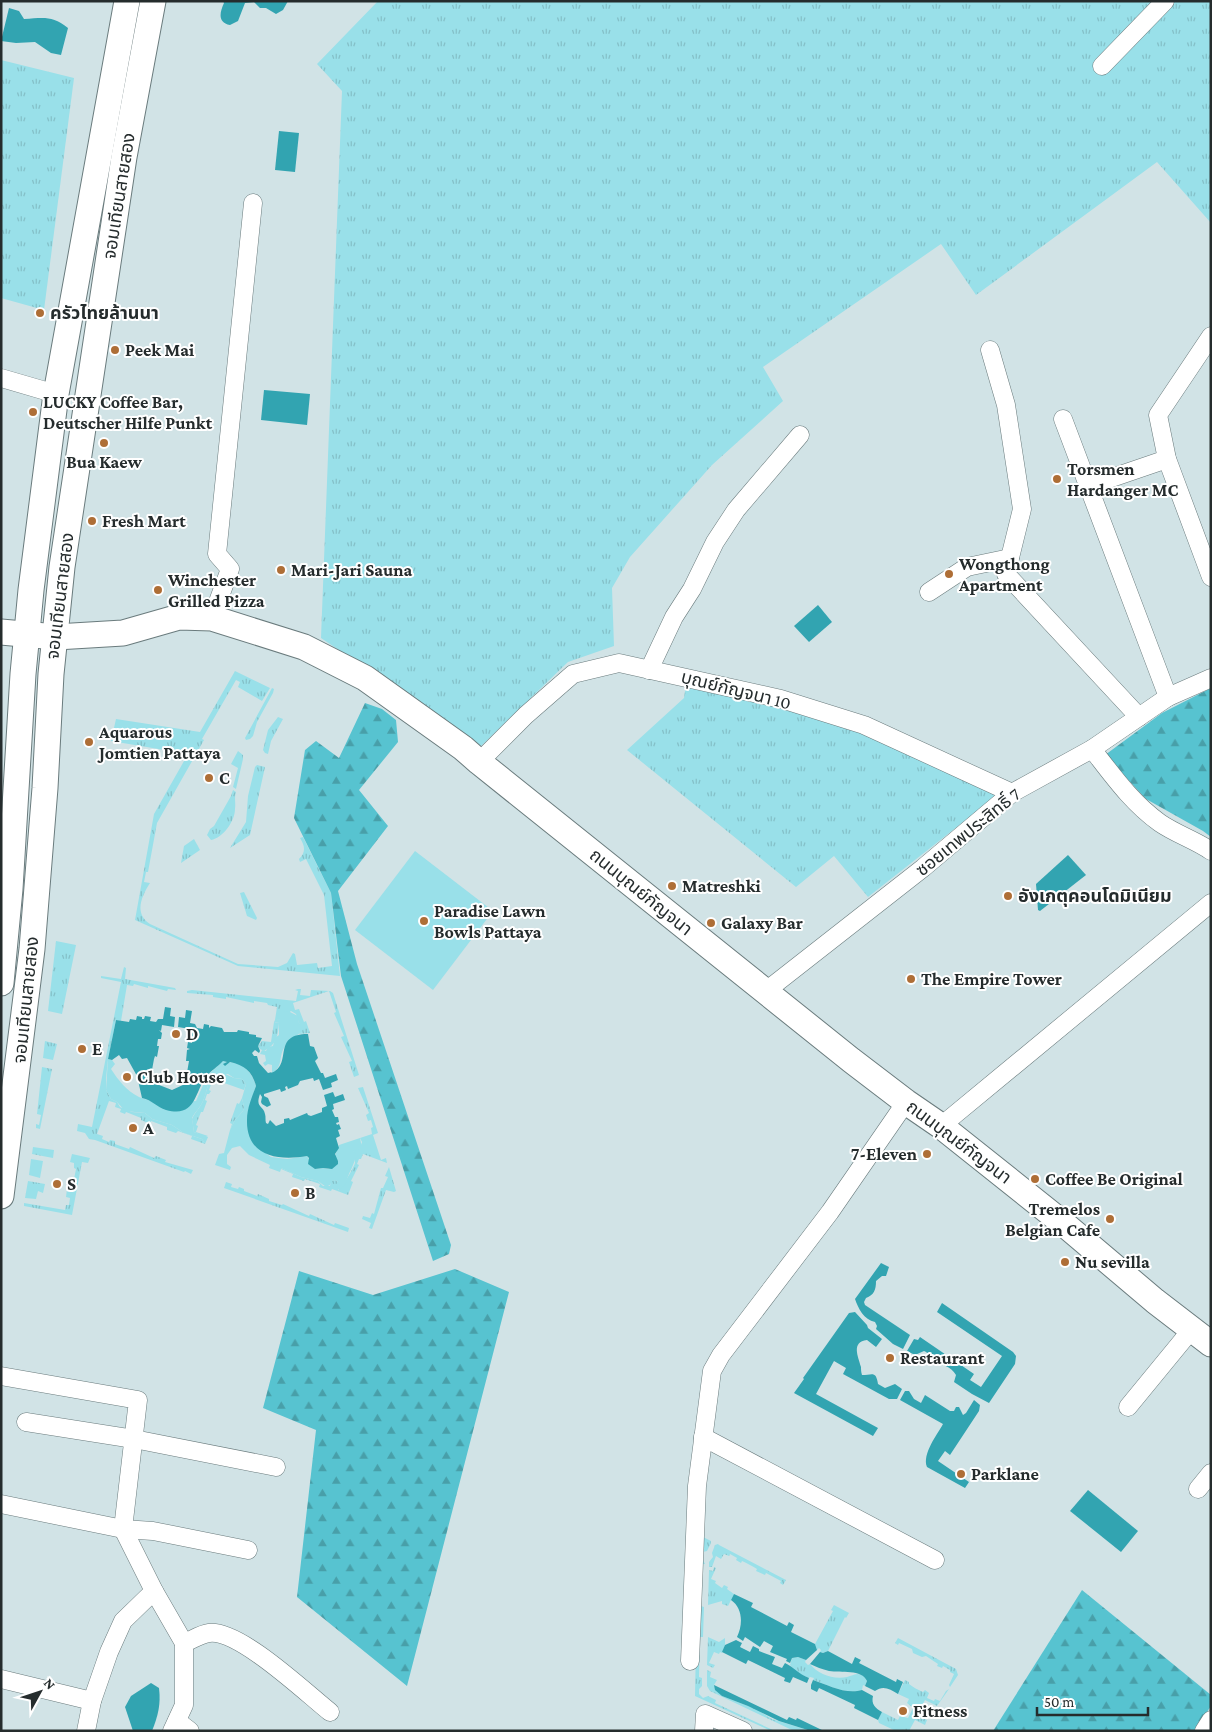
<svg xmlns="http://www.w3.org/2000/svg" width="1212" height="1732" font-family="'Crimson Pro','Noto Sans Thai',serif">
	<defs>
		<pattern id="grass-tufts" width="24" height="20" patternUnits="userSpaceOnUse" patternTransform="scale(1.25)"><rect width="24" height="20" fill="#99e0e9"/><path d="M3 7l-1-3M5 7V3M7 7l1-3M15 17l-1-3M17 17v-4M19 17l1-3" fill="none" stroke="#84c0c8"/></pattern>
		<pattern id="forest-firs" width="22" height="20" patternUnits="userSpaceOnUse" patternTransform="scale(1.25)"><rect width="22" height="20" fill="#57c3d0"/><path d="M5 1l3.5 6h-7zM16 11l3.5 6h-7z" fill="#489fa9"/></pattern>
	</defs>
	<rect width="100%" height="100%" fill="#d1e3e6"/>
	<g fill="url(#grass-tufts)">
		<polygon points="378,1 1211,1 1211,223 1157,162 976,295 941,244 763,367 783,401 712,465 630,557 612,588 614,646 568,662 481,746 321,638 342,91 317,64"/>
		<polygon points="1,60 74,78 44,310 1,298"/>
		<path d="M235,671L270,688L262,701L238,687L240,682L236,680L202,739L204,740L157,823L148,872H146L144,882L150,883C141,897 134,914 150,924L238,964L278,967L287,963L293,953L295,954L297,965L317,963L318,968L332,966L324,895L306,859L300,862L299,859C306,852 305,846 300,838L303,837L331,893L340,976L238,966L135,920L154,814L188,754L111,741L116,719L200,732Z"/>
		<polygon points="686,684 854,727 1000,793 868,897 834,856 796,887 627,750 684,698"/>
		<polygon points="272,688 274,689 273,693 257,722 253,736 250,739 246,740 245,738"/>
		<polygon points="278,717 283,719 271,741 268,754 265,753 263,750 268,730"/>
		<polygon points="238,751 243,755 243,759 236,789 233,787 238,768 231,764"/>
		<polygon points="257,765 265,767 250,835 230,848 246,822 248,796 255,767"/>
		<path d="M233,790L236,792C234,798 236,803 235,809C235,821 223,838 211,840L207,835L210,829L214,826L231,796Z"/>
		<polygon points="194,839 200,850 181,863 184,846"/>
		<polygon points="244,892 257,918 256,920 247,916 240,893"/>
		<polygon points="56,941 76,945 62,1014 48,1011"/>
		<polygon points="124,967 126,968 125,979 175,988 176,990 168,989 167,991 148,986 148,988 134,984 133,986 127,985 121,1021 116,1020 108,1059 106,1079 106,1090 111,1099 117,1102 120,1107 132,1112 145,1113 152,1119 172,1125 184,1133 202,1139 205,1144 191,1139 192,1136 178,1131 176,1133 167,1130 167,1127 151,1121 150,1124 141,1120 141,1118 126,1112 125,1114 120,1112 121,1109 115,1107 116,1103 109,1101 97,1134 103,1136 102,1139 109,1142 110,1140 115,1141 115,1144 129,1149 130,1147 154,1158 156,1156 166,1160 165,1162 193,1170 191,1174 185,1171 184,1172 95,1140 89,1139 85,1133 77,1131 78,1124 92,1127 121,982 101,978 101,976 121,979"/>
		<path d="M298,989H301L300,995L310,996L311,990L330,991L333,993L359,1075L354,1077L349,1062L352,1061L341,1037L344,1036L334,1013L336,1012L329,991L293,1003L295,1010L299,1009L304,1022L306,1021L310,1033L299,1034L302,1032L296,1014L291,1011C286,1015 281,1021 275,1020L277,1007L268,1005L267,1003L254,1001V1003L226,997V999L213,997V995L187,993V991L192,990L296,1001L298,991L295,990Z"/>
		<path d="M274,1022L279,1023C278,1036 276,1045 264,1051L260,1049L258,1046L262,1041L271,1042Z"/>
		<polygon points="45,1041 57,1044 53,1060 43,1058"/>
		<polygon points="42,1067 52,1069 40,1129 36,1128 36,1124 39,1125 41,1115 37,1114"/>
		<path d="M223,1073L234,1078L242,1079L246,1084L244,1090L213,1079L209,1090L211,1091L209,1094H207L205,1100L207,1101L203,1112H201L196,1125L198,1126L196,1132L208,1136L205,1137L194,1132L192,1119C195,1112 200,1108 203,1101C207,1092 207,1083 213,1075Z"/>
		<path d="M363,1087L378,1133L373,1135L381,1160L386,1158L387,1163L363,1154L361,1159H359L357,1164L359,1165L351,1181L353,1182L348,1195L332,1189L331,1191L319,1187L320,1184L305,1179L304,1181L292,1177L293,1174L281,1169L280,1172L269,1168H281L301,1177L318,1181L323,1186H330L331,1181L335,1180L338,1182V1190C342,1188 353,1169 355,1163C355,1160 353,1154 353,1150L360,1148L362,1142L360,1138L372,1134L371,1128L373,1127L371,1120L368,1121L366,1115L369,1113L358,1088Z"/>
		<polygon points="242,1098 244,1107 243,1111 235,1120 230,1130 232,1124 230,1123 237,1103 239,1104"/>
		<polygon points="33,1147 54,1150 53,1158 32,1154"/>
		<polygon points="72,1154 90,1158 88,1163 82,1162 72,1215 24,1206 24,1203 65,1210 66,1205 69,1205 70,1198 66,1197 67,1189 70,1189 71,1184 73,1184 76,1169 74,1168 74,1163 70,1162"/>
		<polygon points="31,1159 43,1161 40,1178 29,1175"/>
		<polygon points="389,1167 396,1191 394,1192 386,1190 372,1229 369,1228 371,1223 362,1219 363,1216 370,1218 372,1213 374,1214 381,1188 383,1188 388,1177 385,1176"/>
		<polygon points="28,1181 45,1184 43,1193 38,1191 36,1199 25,1198"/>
		<polygon points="226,1182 232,1184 231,1187 238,1189 239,1187 244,1189 244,1191 257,1196 258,1194 269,1199 269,1201 282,1205 283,1204 309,1216 310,1214 334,1225 335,1223 349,1228 348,1232 224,1188"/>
		<polygon points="703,1537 711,1541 711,1543 707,1551 703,1552 702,1558 705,1564 701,1564 701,1606 704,1607 703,1637 700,1637 699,1677 702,1678 702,1686 699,1689 699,1694 703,1698 708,1696 716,1700 715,1703 775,1731 771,1731 695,1696 698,1539"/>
		<path d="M718,1544L719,1545L786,1580L783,1585L780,1583L781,1581C776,1578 771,1576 766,1573L765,1575L756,1571L757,1569C752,1566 747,1563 742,1561L741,1563L736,1560L737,1558L730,1554L729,1556L724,1554L721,1559L716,1556L712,1567H709V1562L713,1557L712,1553L715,1545Z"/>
		<polygon points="714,1567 716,1568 711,1579 716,1581 715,1583 722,1588 724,1585 728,1587 727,1589 734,1594 728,1606 722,1604 722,1601 708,1605 709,1570 713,1571"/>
		<polygon points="834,1605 849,1613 846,1618 845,1617 828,1651 823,1653 820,1652 821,1650 819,1648 817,1650 815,1644 833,1611 831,1610"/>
		<polygon points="708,1637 719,1642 725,1638 725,1645 722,1653 720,1652 719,1654 714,1652 709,1663 715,1665 713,1668 707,1665"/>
		<polygon points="898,1638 956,1669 958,1675 950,1687 949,1685 954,1674 950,1672 950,1670 943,1666 942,1668 937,1666 938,1664 926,1656 922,1657 913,1653 912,1649 899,1643 898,1645 895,1643"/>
		<path d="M798,1657L806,1660L805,1662L808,1665L810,1664C818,1674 833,1680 847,1677C851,1676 854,1674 858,1674C863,1675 865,1677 867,1681L865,1686L863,1685L862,1690C846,1695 828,1685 813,1680L814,1678L810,1677L809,1678L797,1673L790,1665L792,1658Z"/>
		<polygon points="707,1670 711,1672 710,1677 717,1680 714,1685 722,1696 756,1709 772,1719 811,1731 794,1731 710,1691 707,1686"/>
		<path d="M905,1680L909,1682V1684C913,1687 918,1690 923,1692L925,1690L929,1693L927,1698L934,1701L935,1699L940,1701L946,1691L949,1689L937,1706L925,1700L917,1715L927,1720L925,1725L915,1720L909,1731H896L879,1723L878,1720L882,1712L898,1720L900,1716L908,1718L913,1708L907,1703L909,1699L898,1694Z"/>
	</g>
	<g fill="url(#forest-firs)">
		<polygon points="1211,688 1211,837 1203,831 1146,799 1105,755 1162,713"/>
		<polygon points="365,703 382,709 396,720 398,742 359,790 388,826 338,891 357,964 451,1245 449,1254 433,1261 341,976 331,893 294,818 305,750 316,741 339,758"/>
		<polygon points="455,1269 509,1292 407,1686 297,1597 316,1430 263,1408 299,1271 373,1295"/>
		<polygon points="1082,1590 1211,1695 1211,1706 1194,1731 993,1731"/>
	</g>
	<g fill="#99e0e9">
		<polygon points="415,851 493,911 433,990 355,930"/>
		<path d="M288,1011L298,1016L299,1023L303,1028L302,1032C296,1036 287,1041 284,1048C278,1059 284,1063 273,1073L272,1072V1065L268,1064L265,1066L263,1063L266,1061L265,1055L260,1054L262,1050L266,1051L268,1047L273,1046L275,1038L279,1035V1023L274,1022L275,1020L280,1019L284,1012Z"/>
		<path d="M108,1059L112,1060L115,1064L111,1069C118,1080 127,1091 139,1097C146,1100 151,1100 157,1105L196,1101L207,1076L223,1061L227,1062L225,1063C241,1059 252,1072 256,1086L248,1111L255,1145L271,1157L287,1159L307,1156L315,1169L323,1168L329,1169L338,1161L335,1156L339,1145L360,1138L362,1148L353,1151L356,1154C355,1165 348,1173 346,1183L340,1190L337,1189L338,1182L335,1180L332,1181L330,1185L326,1187L318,1181L301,1177L281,1168H269L270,1165L249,1155L240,1146L232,1148L227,1155V1164L231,1167L230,1170L215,1165L219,1154L224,1153L230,1130L235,1120L243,1111L244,1107L242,1098L246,1084L242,1079L234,1078L228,1074L213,1075C207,1083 207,1092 203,1101C200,1108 195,1112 192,1118L194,1132L208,1137L205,1144L202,1139L184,1133L172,1125L152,1119L145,1113L125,1111L117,1102L111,1099L106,1090Z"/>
	</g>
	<g fill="#32a4b1">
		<path d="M223,1H288L283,10L276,14L266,8H260L254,2L245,3L238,21L230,25C217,22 220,12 224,3Z"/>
		<path d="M9,8L19,11L24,19C43,18 52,15 68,28L61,55L51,53L35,42L16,43L1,41Z"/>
		<polygon points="279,131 299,133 295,172 275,170"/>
		<polygon points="264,390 310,394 307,425 261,420"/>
		<polygon points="818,605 832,622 809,642 794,626"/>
		<polygon points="1068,855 1086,875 1040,911 1038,910 1036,884"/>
		<path d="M165,1007L171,1008L170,1016L175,1017L174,1027L162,1025L161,1031L159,1030L162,1033L161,1039H158L157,1046H159L157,1057L155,1056L154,1059L152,1070H154L152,1078L154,1083L172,1090L185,1084L189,1061H186L187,1050L190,1049L187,1048L188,1042L192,1043L193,1037L190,1034V1029L178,1027L179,1017L185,1018L186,1010L192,1011L190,1023L195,1024L197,1028L203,1029L204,1024L209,1025V1028L211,1026L222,1028L224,1032H237L238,1030L249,1032V1034L256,1035V1037L262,1038L258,1046L260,1051L259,1053L255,1050L252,1053L254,1056H257L259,1063L268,1073C271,1072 273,1073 275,1071C291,1061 273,1034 308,1034L310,1046L314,1047L318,1058L315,1061L321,1073H323L325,1078L336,1074L338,1080L331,1083L332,1087L323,1090L319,1079L314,1081L313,1078L300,1081L298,1085L288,1089L287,1086L285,1087L286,1090L281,1092L280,1089L264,1094V1096L268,1098L271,1105L267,1107L262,1104L261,1102L262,1097L260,1094C255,1108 263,1105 265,1114C266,1117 265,1120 266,1123L268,1124L270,1120L276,1126L284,1123V1119L289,1118L290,1120L307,1113L308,1115L311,1116L322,1112V1108L327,1106L324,1095L333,1092L335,1097L343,1094L345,1100L333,1104L334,1109L332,1110L335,1117H338L339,1122L336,1123L337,1125L339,1124L341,1129L338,1130L340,1136L336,1138L339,1148L335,1154L338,1161V1164L332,1169L323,1168L315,1169L308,1164L309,1158L307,1156C279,1161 246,1157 247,1120C247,1108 252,1097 256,1086C252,1071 244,1065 230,1062L225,1066L223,1064L227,1062L223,1061C218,1067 211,1070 206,1077C194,1093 196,1118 166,1110C157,1107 152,1100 142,1098L137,1076L127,1058L122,1059L119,1055L112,1060L108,1059L116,1020L129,1022L130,1019L136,1020L137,1016L142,1017V1019H144L145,1016L151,1017L150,1021L156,1022L158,1019H163Z"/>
		<path d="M881,1263L889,1267L886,1276H882L876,1281C876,1290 874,1295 866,1298L864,1302L865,1305L910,1335L903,1349L893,1344L876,1329L877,1326L875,1322C864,1320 858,1308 855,1299Z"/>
		<path d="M942,1303L1013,1352L1016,1356L1015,1364L989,1403L972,1394L954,1382L956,1375C951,1366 941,1365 933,1359C929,1356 929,1353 924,1351L915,1355L907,1351L914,1339L918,1340L920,1337L974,1374L970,1380L981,1387L1002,1356L937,1312Z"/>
		<path d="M855,1312L867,1325L868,1328L882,1339L876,1347L867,1340C851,1342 858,1356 861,1367C861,1369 861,1372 862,1375C872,1375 876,1370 878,1384L885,1388L895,1384L902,1389L897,1399H889L843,1374L846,1368L834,1361L816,1394L878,1428L873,1436L794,1393L804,1379L803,1378L849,1313Z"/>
		<path d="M905,1391H909L914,1399L921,1403L925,1395L950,1411H954L956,1407H959L963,1415L966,1413L974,1400L980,1405L979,1411L950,1455L945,1451L938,1461L969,1482L965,1488L927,1467C922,1454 937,1435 943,1424L900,1400Z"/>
		<polygon points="1088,1490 1138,1531 1121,1552 1070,1511"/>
		<path d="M734,1594L753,1603L751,1607L787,1626L789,1622L794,1625L791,1632L815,1644L817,1650L806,1660L798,1657L792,1658L790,1663L786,1661L787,1659L770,1652L773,1646L764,1641L760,1647L745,1637L743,1641L737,1637C743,1625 743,1608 731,1600Z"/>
		<path d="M736,1640L742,1643L740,1647L750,1652L753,1646L759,1649V1651L775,1657L772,1664L782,1668L785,1663C794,1667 798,1674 809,1678L807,1683L793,1677L790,1683L784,1681L785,1678L748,1660L746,1664L722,1652L725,1645Z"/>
		<path d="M828,1651L852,1664L855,1657L861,1660L859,1663L896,1682L897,1679L903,1682L898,1694C890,1689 883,1685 875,1691L865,1686L867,1681C862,1669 841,1673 829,1671C822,1669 816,1667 810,1664L820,1652L823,1653Z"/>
		<path d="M813,1680C828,1685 846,1695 862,1690L873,1696C871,1704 875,1708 882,1712L878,1720L854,1708L855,1705L819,1688L817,1692L811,1689V1685Z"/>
		<path d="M151,1683L159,1688C161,1704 158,1716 152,1731H133L125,1707L131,1696Z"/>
		<polygon points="714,1685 787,1720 789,1717 796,1720 797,1718 824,1731 811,1731 779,1721 748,1706 722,1696 715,1690"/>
	</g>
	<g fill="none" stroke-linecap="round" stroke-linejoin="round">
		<defs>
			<g id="street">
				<polyline points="1102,66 1165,1"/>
				<polyline points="1211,336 1158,415 1167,459 1211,577"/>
				<polyline points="990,350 1006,405 1022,509 1006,574 1139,717"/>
				<polyline points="1,378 56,394"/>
				<polyline points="1063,419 1168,697"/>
				<polyline points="1088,486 1167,459"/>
				<polyline points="929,592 967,567 1010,558"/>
				<polyline points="212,618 230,569 217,554 253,203"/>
				<polyline points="649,670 674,617 692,589 715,542 736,510 800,435"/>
				<path d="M1092,749C1113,776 1132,803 1160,823C1176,834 1195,840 1211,851"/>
				<polyline points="479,762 526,715 573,674 619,663 781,699 864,725 1012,793"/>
				<polyline points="766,991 923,868 1012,793 1092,749 1168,697 1211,678"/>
				<polyline points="941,1126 1211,903"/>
				<polyline points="1,1376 138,1400 123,1529 154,1591 184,1643 184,1705 172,1731"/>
				<polyline points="1128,1407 1192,1329"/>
				<polyline points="26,1422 134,1439 276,1467"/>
				<polyline points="703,1437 935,1560"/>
				<polyline points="1198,1489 1211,1473"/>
				<polyline points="1,1504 123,1529 153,1531 248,1550"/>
				<path d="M184,1643C192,1640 201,1634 209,1633C239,1629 306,1693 330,1712"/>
				<polyline points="690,1661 697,1486 712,1371 721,1355 830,1212 906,1102"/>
				<polyline points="1,1679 92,1701"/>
				<polyline points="177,1721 190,1731"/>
				<polyline points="86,1731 92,1701 109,1652 123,1621 154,1591"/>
				<polyline points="704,1731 705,1714 743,1731"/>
				<polyline points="1204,1731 1211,1720"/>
			</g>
			<g id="secondary">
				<polyline points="1,632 56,637 123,633 179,617 212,618 304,647 365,678 463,748 479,762 851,1060 906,1102 941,1126 1064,1224 1155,1301 1211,1344"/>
				<polyline points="1,983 10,889 23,674 31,590 56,394 127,1"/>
				<polyline points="1,1196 32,949 45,788 51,674 62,567 124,157 153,1"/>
			</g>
		</defs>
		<use href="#street" stroke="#6a7b7d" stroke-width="19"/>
		<use href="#secondary" stroke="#6a7b7d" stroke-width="27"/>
		<use href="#street" stroke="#fff" stroke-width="18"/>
		<use href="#secondary" stroke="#fff" stroke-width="25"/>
	</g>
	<g fill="#ae6e36" stroke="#fff" stroke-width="2">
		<circle cx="40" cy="313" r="5"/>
		<circle cx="115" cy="350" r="5"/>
		<circle cx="33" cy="412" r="5"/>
		<circle cx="104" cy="443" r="5"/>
		<circle cx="1057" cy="479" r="5"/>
		<circle cx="92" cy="521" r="5"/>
		<circle cx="281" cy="570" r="5"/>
		<circle cx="949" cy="574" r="5"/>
		<circle cx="158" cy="590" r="5"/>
		<circle cx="89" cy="742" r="5"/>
		<circle cx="209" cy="778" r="5"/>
		<circle cx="672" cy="886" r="5"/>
		<circle cx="1008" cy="896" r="5"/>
		<circle cx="424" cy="921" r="5"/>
		<circle cx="711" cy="923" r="5"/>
		<circle cx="911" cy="979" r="5"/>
		<circle cx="176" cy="1034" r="5"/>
		<circle cx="82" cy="1049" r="5"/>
		<circle cx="127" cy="1077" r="5"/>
		<circle cx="133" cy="1128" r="5"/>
		<circle cx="927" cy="1154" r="5"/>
		<circle cx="1035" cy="1179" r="5"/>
		<circle cx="57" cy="1184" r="5"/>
		<circle cx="295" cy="1193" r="5"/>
		<circle cx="1110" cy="1219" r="5"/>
		<circle cx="1065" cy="1262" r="5"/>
		<circle cx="890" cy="1358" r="5"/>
		<circle cx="961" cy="1474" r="5"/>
		<circle cx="903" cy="1711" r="5"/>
	</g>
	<g text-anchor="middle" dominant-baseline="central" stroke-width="4" stroke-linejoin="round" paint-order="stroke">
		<g font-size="18" fill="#252c2d" stroke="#fff">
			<text transform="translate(119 196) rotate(-81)">จอมเทียนสายสอง</text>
			<text transform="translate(60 596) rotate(-83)">จอมเทียนสายสอง</text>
			<text transform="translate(736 690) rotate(14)">บุณย์กัญจนา 10</text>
			<text transform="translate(968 832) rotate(-39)">ซอยเทพประสิทธิ์ 7</text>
			<text transform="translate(641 892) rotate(39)">ถนนบุณย์กัญจนา</text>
			<text transform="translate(26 1000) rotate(-84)">จอมเทียนสายสอง</text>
			<text transform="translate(959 1142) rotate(37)">ถนนบุณย์กัญจนา</text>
		</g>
		<g font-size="18" font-weight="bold" fill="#252c2d" stroke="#fff" text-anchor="start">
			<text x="50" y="313">ครัวไทยล้านนา</text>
			<text x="125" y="350">Peek Mai</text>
			<text x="43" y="402">LUCKY Coffee Bar,<tspan x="43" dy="21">Deutscher Hilfe Punkt</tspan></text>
			<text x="104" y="462" text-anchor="middle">Bua Kaew</text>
			<text x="1067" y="469">Torsmen<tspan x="1067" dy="21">Hardanger MC</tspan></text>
			<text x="102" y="521">Fresh Mart</text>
			<text x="959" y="564">Wongthong<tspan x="959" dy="21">Apartment</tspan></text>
			<text x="291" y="570">Mari-Jari Sauna</text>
			<text x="168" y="580">Winchester<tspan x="168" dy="21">Grilled Pizza</tspan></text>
			<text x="99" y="732">Aquarous<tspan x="99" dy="21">Jomtien Pattaya</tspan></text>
			<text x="219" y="778">C</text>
			<text x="682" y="886">Matreshki</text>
			<text x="1018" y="896">อังเกตุคอนโดมิเนียม</text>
			<text x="434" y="911">Paradise Lawn<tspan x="434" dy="21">Bowls Pattaya</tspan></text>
			<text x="721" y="923">Galaxy Bar</text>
			<text x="921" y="979">The Empire Tower</text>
			<text x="186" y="1034">D</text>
			<text x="92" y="1049">E</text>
			<text x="137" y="1077">Club House</text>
			<text x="143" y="1128">A</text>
			<text x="917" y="1154" text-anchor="end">7-Eleven</text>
			<text x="1045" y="1179">Coffee Be Original</text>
			<text x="67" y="1184">S</text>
			<text x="305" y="1193">B</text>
			<text x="1100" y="1209" text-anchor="end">Tremelos<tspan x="1100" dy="21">Belgian Cafe</tspan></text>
			<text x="1075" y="1262">Nu sevilla</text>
			<text x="900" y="1358">Restaurant</text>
			<text x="971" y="1474">Parklane</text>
			<text x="913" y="1711">Fitness</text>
		</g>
	</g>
	<rect width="1212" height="1732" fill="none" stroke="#252c2d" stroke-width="5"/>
	<g transform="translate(40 1692) rotate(50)" stroke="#ffffff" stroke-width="4" paint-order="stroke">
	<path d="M0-4L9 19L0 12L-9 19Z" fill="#252c2d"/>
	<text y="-8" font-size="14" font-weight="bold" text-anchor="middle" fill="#252c2d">N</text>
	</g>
	<path d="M1037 1707v8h111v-8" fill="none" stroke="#252c2d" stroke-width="2.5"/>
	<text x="1044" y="1707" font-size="15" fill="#252c2d" stroke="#ffffff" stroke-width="4" paint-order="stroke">50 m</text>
</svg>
